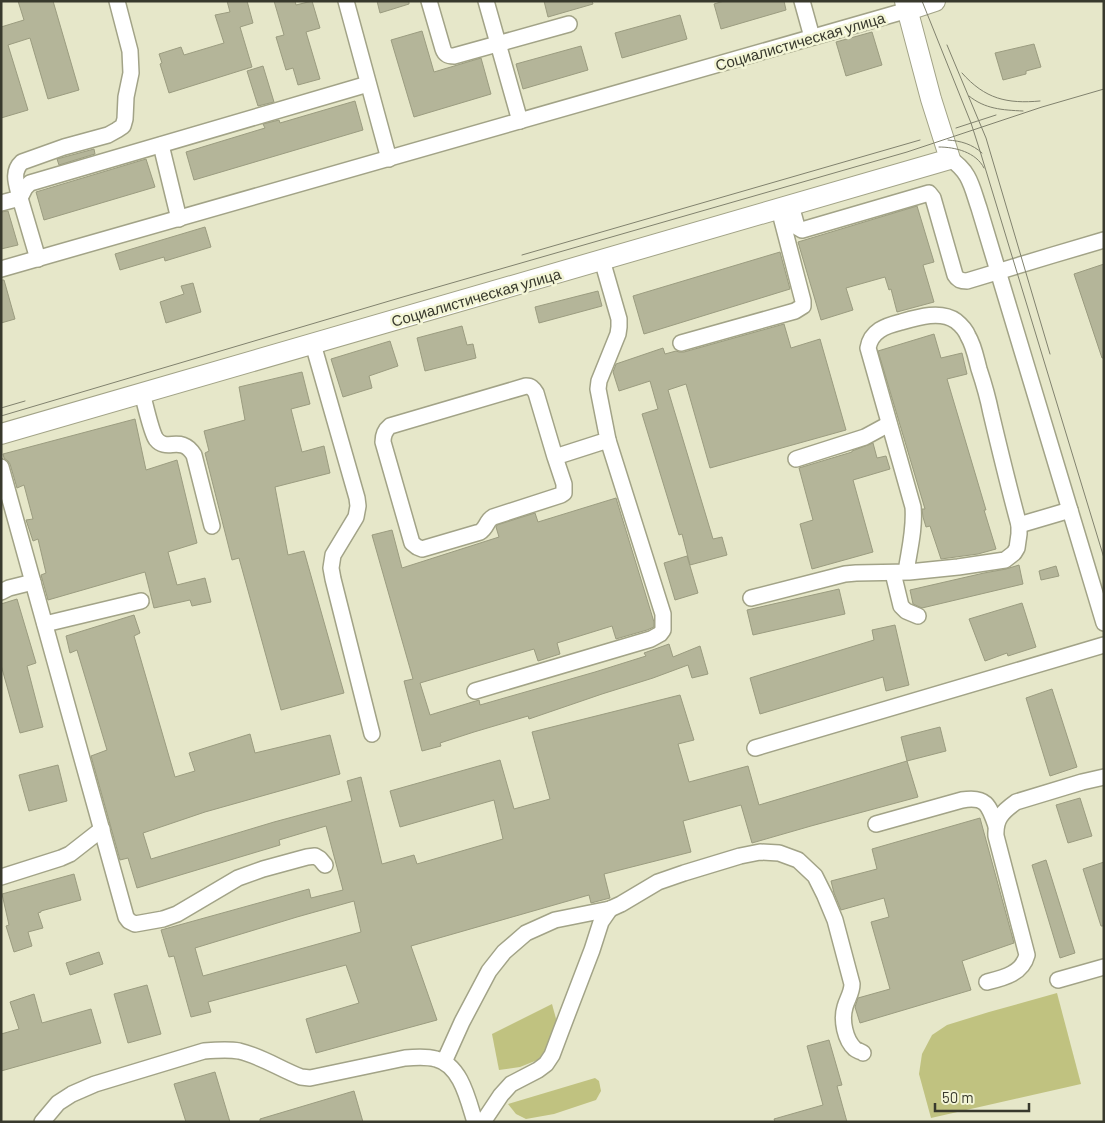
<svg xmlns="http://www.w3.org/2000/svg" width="1105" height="1123" font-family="Barlow,sans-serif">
	<rect width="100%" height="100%" fill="#e6e7c9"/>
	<g fill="#c0c280">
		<polygon points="1057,993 1081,1084 931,1118 919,1074 922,1054 932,1035 947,1025 989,1012"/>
		<polygon points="552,1004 558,1026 545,1057 520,1067 499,1070 492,1034"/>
		<polygon points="595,1078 599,1081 601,1091 596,1100 554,1114 526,1119 516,1114 508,1104"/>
	</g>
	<g fill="#b4b599" stroke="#9b9c80" fill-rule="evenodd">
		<polygon points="18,1 53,1 79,90 48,99 30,38 8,45 28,110 1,118 1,27 24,20"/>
		<polygon points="227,1 247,1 253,23 240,27 252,67 169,93 160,64 162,63 159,54 181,47 184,55 224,43 215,15 230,12"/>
		<polygon points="274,1 295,1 296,5 312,1 320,28 306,32 320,79 298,85 293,68 286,70 276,37 284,35"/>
		<polygon points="377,1 409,1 409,4 380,13"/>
		<polygon points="544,1 592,1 593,4 548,17"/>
		<polygon points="724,1 784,1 786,10 721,29 714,4"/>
		<polygon points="680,15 687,39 622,58 615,33"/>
		<polygon points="422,31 434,72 481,58 491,94 414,117 391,40"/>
		<polygon points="872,32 882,65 846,76 836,42"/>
		<polygon points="1034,44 1041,67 1026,71 1026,74 1003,80 995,53"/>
		<polygon points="581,46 588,70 523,89 516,64"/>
		<polygon points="263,66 274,102 258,106 247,71"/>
		<polygon points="355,101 363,130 194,180 186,152 265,128 263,124 279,120 280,123"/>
		<polygon points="94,149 95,154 59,165 57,159"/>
		<polygon points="146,159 155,187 44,220 36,192"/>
		<polygon points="917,206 934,262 923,265 934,302 897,312 891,289 889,290 885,277 846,288 853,310 821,320 798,242"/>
		<polygon points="8,211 18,245 1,249 1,212"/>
		<polygon points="205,227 211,247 165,261 164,257 120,270 115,254"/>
		<polygon points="780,252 790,289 644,334 633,296"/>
		<polygon points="1104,264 1104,358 1102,358 1074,274"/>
		<polygon points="1,280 4,280 15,319 1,323"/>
		<polygon points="193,283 201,312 166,323 160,302 184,294 181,286"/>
		<polygon points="598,291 602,306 539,323 535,307"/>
		<polygon points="784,324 791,348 820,339 846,430 710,468 686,384 668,390 713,539 722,537 727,555 690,565 682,534 679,535 642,414 658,409 650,381 619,391 613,372 616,364 663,348 665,354 676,351 679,352 684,352"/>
		<polygon points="462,326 467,345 473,344 476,358 425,371 417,338"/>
		<polygon points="934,334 941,358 962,353 967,374 947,379 986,510 984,510 996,549 978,554 941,559 930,526 926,527 923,517 922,509 925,509 878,351"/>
		<polygon points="390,341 398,366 369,376 372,388 343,397 331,359"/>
		<polygon points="302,372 310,404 291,409 302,452 324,446 330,473 275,487 288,555 304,551 344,693 281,710 239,558 232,560 205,453 209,451 204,431 245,420 239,387"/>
		<polygon points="135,419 146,470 177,460 197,543 168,552 177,585 205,578 211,602 192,606 190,600 154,608 145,572 48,600 41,575 46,573 38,539 33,541 26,520 33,519 24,485 17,488 10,464 8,461 4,458 3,454"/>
		<polygon points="873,443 877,458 886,456 890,469 853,480 873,552 812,569 800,524 813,520 799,468 852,452 852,451"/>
		<polygon points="616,498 654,622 654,627 647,630 616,639 612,626 557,643 560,654 538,661 534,649 420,683 430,715 479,700 480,705 595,672 646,656 644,653 669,644 673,657 700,646 708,674 692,678 688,665 653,678 602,694 529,719 528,716 474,732 440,743 441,746 422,751 404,681 413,679 372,535 392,530 402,568 499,537 496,527 497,525 535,513 538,522"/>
		<polygon points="687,556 698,593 675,600 664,563"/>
		<polygon points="1019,565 1023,584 922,608 913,604 910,590 984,573 1006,569"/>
		<polygon points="1056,566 1059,576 1041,580 1039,571"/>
		<polygon points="839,589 845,614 753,635 747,610"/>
		<polygon points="17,599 36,663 27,666 43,727 20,733 1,665 1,604"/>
		<polygon points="1022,603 1036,647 1008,656 1007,653 985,661 969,619"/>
		<path d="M134,615L140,633L134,636L175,777L195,771L189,753L250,734L255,753L330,735L340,774L205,812L143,833L151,859L274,822L352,801L347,781L361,777L382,864L414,855L417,864L503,839L494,800L400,827L390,791L500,760L514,809L550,799L532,732L680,695L694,740L678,744L689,782L748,766L759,805L907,761L918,797L811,826L752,843L741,805L683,821L691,852L604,874L610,898L591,903L589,895L411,946L437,1020L316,1053L306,1019L359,1003L346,965L208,1002L211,1012L191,1017L174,956L169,957L161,930L309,889L311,898L343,890L326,826L279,840L280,845L137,888L128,858L120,860L91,756L107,750L77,650L70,653L66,636ZM354,901L361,932L203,976L195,948L297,917Z"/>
		<polygon points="895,625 909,685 886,691 883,677 760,714 750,678 874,640 872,630"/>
		<polygon points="1052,689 1077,767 1050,776 1026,698"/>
		<polygon points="940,727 946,751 907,761 901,737"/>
		<polygon points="58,765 67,801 29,811 19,775"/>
		<polygon points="1080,798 1092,836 1068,843 1056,805"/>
		<polygon points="980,818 1014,943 962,961 971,990 860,1023 855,1007 858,998 890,989 871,922 889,917 884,898 841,910 834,893 831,881 877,869 872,849"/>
		<polygon points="1046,860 1075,953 1060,958 1032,865"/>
		<polygon points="1104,862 1104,926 1101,926 1083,869"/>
		<polygon points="74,874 81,900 41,911 41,912 38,913 43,928 28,932 32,946 14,952 6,926 9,925 2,894"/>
		<polygon points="99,952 103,964 70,975 66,963"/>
		<polygon points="147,985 161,1034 128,1043 114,994"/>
		<polygon points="34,994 42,1023 91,1009 101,1043 1,1071 1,1034 19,1029 10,1002"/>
		<polygon points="829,1040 842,1085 837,1086 847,1122 775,1122 774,1119 823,1105 807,1046"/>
		<polygon points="215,1072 230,1122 186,1122 174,1084"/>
		<polygon points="354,1091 363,1122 260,1122 260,1119"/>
	</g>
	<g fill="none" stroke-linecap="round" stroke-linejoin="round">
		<defs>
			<g id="minor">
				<polyline points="346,1 389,159"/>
				<path d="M429,1L443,49C445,55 448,56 454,56L569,24"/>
				<polyline points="486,1 520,121"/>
				<polyline points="802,1 812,37"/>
				<polyline points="161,145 179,219"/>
				<path d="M950,159C970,171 972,188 979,208L1104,623"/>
				<polyline points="20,198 25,188 30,183 368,84"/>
				<path d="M20,198C17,185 11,172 22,162L64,147L108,135L117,130L123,126L125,119L126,97L131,73L130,51L117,1"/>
				<polyline points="1,203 20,198 38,259"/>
				<path d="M791,205L797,227L802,230L929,193L933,198L955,275C958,280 961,281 967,281L1053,255L1104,240"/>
				<polyline points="1,269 908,10"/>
				<polyline points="681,343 795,311 803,306 803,301 779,209"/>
				<polyline points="313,344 357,498 358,506 356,517 333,555 331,568 333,579 372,734"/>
				<path d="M142,393C145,403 151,432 156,439C167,453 181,434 194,455L212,526"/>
				<path d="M555,457L564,484V493L561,495L493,517C486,521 487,528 480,532L422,549L417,547L412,543L383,442C383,435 385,430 390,426L526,386C531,386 533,388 536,393L555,457L608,440L598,389L599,381L618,334L619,327V319L602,260"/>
				<polyline points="796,459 865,437 889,424"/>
				<polyline points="1,467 126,917 129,921 135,924 163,919 177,914 238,878 263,869 307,857 315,856 320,859 325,865"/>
				<polyline points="1019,525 1070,510"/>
				<polyline points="893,573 901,606 906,611 918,616"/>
				<polyline points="1,592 9,588 33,582"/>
				<path d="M751,598L845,574L856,573L909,572L958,567L1005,560L1014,553L1017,548L1019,534V525C1009,488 1000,451 991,413C988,398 984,384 979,369C976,358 974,346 968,336C966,331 961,325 956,321C941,310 918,317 901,322C885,326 871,331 868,348L913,507C915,529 909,551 906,572"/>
				<polyline points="45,624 141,601"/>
				<polyline points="475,691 651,639 660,634 663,630 663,614 608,440"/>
				<polyline points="755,748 1104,645"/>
				<path d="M876,824L962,800C986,796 989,805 996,826"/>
				<polyline points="1,877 61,858 70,854 102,829"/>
				<polyline points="1058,980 1104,967"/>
				<path d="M987,982C1003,978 1022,974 1027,955L996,836C995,819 1002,812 1016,802L1082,782L1104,777"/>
				<path d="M444,1062L462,1022L489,971L504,952L526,933L555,920L610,909L621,904L658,882L684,873L740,856L760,852L779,853L798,860L815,876L825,896L835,920L852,984C852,993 847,999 845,1007C841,1020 845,1040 855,1049C856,1050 862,1052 863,1053"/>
				<path d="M42,1122L58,1103L72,1094L95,1084L204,1051C216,1050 228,1049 239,1051C261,1056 280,1069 301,1077L310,1078L405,1058C415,1057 426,1056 436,1059C461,1065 468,1100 475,1122"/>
				<polyline points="483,1122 501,1095 511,1084 538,1070 546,1064 552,1055 561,1031 592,950 601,922 610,909"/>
			</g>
			<g id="major">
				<polyline points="908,10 935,1"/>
				<polyline points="1,434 950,159 931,99 905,1"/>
			</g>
		</defs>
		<use href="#minor" stroke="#a2a387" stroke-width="18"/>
		<use href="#major" stroke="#a2a387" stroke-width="22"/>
		<use href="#minor" stroke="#fff" stroke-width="15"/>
		<use href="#major" stroke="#fff" stroke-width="20"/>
		<g stroke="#81826e" stroke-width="1">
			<polyline points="922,1 971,123 980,151 1104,558"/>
			<polyline points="947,45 986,138 1050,354"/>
			<path d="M962,73C985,99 1007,104 1040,101"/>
			<path d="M969,96C985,109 1002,110 1023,111"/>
			<polyline points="956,128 996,115"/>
			<path d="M948,140C961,141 972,144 982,153"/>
			<path d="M939,147C955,147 976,152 984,168"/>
			<polyline points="522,255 920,140"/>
			<polyline points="1,408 25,401"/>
			<polyline points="1,416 396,299 907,152 1042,107 1104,89"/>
		</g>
	</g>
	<g text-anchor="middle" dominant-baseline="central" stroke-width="5" stroke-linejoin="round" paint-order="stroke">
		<g font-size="15" fill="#38392d" stroke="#f3f5d6">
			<text transform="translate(800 41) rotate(-16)">Социалистическая улица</text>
			<text transform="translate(476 297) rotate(-16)">Социалистическая улица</text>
		</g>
	</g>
	<rect width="1105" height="1123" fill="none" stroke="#38392d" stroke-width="5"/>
	<path d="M935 1103v8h94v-8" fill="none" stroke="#38392d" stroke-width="2.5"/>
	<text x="942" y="1103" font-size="15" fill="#38392d" stroke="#f3f5d6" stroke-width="4" paint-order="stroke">50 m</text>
</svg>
